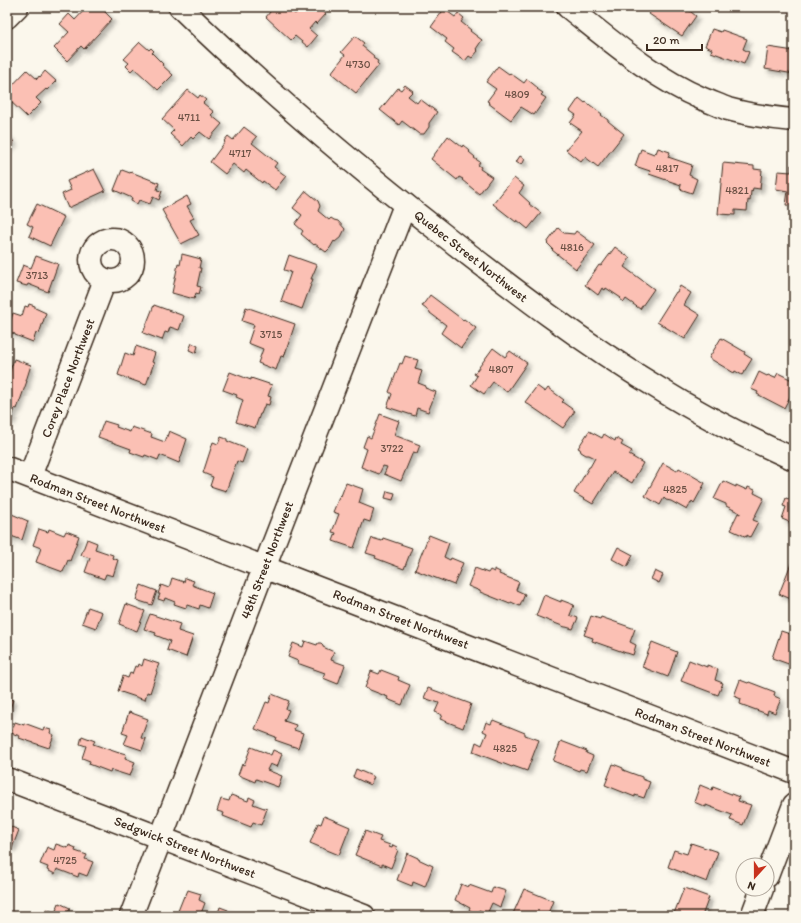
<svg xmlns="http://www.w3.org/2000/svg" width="801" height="923" font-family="Itim,sans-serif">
	<defs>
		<filter id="shadow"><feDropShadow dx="3.5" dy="3.5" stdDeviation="2" flood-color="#0004"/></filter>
	</defs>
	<rect width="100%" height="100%" fill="#fbf7ec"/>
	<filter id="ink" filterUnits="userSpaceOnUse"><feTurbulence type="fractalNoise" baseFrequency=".025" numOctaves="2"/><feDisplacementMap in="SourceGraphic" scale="8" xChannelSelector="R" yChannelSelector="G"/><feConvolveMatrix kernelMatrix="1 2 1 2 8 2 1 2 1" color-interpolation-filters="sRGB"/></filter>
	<g filter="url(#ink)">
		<g fill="#fbc0b4" stroke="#3b2a1e" filter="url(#shadow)">
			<polygon points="87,7 100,7 112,19 84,49 81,46 67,61 54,48 69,32 60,24 69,14 75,20"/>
			<polygon points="265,7 287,7 295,14 302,7 320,7 319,8 326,14 317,24 315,22 309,29 317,36 308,47 295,36 291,40 266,17 270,12"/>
			<polygon points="654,7 685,7 696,16 682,36 649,14"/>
			<polygon points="444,9 455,17 458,13 464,18 461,22 471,30 470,31 482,40 476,49 478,51 472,58 469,56 465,61 452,52 454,49 445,42 447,39 431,27"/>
			<polygon points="712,29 721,32 722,30 747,39 743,49 749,52 744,64 711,52 712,49 705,46"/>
			<polygon points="355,36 364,43 362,46 374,56 373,58 378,61 377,63 379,65 356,93 331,73 345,55 341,52"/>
			<polygon points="140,42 149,50 151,48 154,51 152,53 163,64 162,65 173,75 158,90 134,68 131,71 126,66 129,63 124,59"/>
			<polygon points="768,47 794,51 794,74 765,69"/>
			<polygon points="498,66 509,74 510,73 524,83 527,79 538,88 537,89 543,93 541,95 546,98 534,115 521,107 511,120 488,103 489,102 487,101 496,89 486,82"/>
			<polygon points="27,70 37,79 39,76 40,77 45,71 56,81 47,90 46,89 36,98 41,103 27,117 7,98 7,91"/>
			<polygon points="405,85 413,91 408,96 417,103 420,99 437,112 429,123 429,127 424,134 419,134 402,121 399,125 380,110 398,88 401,90"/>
			<polygon points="188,90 198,98 200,95 206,100 203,103 214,112 211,115 222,124 209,139 200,132 193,139 191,137 183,146 170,134 174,130 162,119"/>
			<polygon points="579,98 585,103 586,102 602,114 601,115 608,120 608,121 624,134 598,167 585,157 581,162 566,150 582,131 570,123 576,115 570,111"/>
			<polygon points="244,127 257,137 252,143 277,163 274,167 286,176 275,190 263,181 262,183 246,170 244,173 233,164 225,174 210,162 225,142 224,141 228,136 233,140"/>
			<polygon points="7,134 14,142 7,148"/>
			<polygon points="448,136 462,147 463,145 470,151 469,152 475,157 474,158 480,162 478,165 481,167 480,169 492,177 479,194 462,180 463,179 459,177 457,180 431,159"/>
			<polygon points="658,148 670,152 668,157 692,165 689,175 697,179 692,193 680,189 681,185 649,174 650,171 635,166 641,149 654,154 655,152 656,153"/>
			<polygon points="520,156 525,159 523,163 519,164 516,162"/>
			<polygon points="723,163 754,166 754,169 762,170 760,189 753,188 752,192 751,191 750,201 748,200 747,211 735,210 735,215 718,214"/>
			<polygon points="791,165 794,165 794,210 793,210 793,206 786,205 788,191 776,189 778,171 791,172"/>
			<polygon points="94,169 105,191 68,208 62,194 71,190 67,181"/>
			<polygon points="122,170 130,173 131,172 159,183 157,190 162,191 159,200 153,197 150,204 139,200 137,204 131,201 132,198 114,190"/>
			<polygon points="514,178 524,186 519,193 530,203 529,204 541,213 528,229 517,220 516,222 493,204"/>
			<polygon points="306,191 318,201 320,206 318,211 329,220 331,218 334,220 338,221 345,229 341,237 335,242 334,241 330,248 326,252 315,244 314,245 301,234 303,231 295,224 302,215 293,208"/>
			<polygon points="187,196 191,204 187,206 194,218 190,220 199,235 181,244 162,210"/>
			<polygon points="37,204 64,217 50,246 29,236 33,227 27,224"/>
			<polygon points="558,228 564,233 574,234 576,231 595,245 576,269 552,250 553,249 547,243"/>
			<polygon points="615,247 630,258 624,267 654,289 640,309 626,299 624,302 620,299 621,298 606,288 605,290 602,288 598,295 585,285 599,265 601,266"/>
			<polygon points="182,254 201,259 199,268 201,268 197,286 201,287 199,294 196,293 194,299 172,293 178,264 180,265"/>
			<polygon points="289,255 317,265 311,279 313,279 302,309 281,301 291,272 284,270"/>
			<polygon points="36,256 58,264 48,292 28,284 27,286 16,283 23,265 31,268"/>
			<polygon points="680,286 691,293 684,305 700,315 685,339 657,322 676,292 677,292"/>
			<polygon points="430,295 463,320 464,319 476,328 461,348 441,333 446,325 430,313 430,312 422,306"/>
			<polygon points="29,304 35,306 35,308 46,313 39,334 36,333 33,342 15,335 15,334 7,331 13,313 22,316 25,306 28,307"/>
			<polygon points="154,305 184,316 179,330 170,327 168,333 165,332 162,340 143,333"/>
			<polygon points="246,307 295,324 284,357 281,356 276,370 258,363 263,349 248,343 254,325 242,321"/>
			<polygon points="721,338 745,352 744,354 752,359 742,375 735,371 734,373 709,358"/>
			<polygon points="192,343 198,346 196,353 189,350"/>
			<polygon points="136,346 155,353 152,362 154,363 146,385 118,375 125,353 133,356"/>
			<polygon points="493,348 505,357 510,351 527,363 507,392 493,382 484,394 471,385 477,376 474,374"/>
			<polygon points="405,356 418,360 415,369 422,371 418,383 426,386 425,388 436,392 428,412 417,408 415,416 387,407 392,394 389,392 400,363 402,364"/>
			<polygon points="14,359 31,365 26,381 27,381 17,409 15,408 11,421 7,420 7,374 9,374"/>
			<polygon points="230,372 251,380 251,378 272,385 268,396 271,397 269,405 265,404 261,414 260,414 255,428 236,422 243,400 236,397 237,395 223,390"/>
			<polygon points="759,372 767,376 768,375 775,378 778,373 794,381 793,388 794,389 784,408 757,394 758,392 751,389"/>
			<polygon points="537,386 545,392 548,388 564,400 562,402 575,411 563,428 525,402"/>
			<polygon points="380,414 399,421 394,435 420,445 417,453 413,452 401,481 384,474 387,467 383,466 379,474 361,467 367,449 363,447 367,436 371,438"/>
			<polygon points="104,421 117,425 116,427 130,432 132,427 152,434 151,437 165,442 169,431 187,439 179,463 160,455 158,460 145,455 144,457 130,452 131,449 98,437"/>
			<polygon points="589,431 602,438 604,434 615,441 616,438 623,442 621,445 632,451 629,455 643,463 632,483 613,472 593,504 574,493 589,467 590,467 595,458 589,455 586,455 581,452 580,449 578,448"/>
			<polygon points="221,437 227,439 227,441 247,449 242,463 237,461 226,491 210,486 213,477 203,473 213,442 218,444"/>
			<polygon points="663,463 677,471 679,468 705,483 694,503 692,501 687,510 671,501 666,500 664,498 660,505 645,496"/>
			<polygon points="723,481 736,487 736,485 747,490 748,487 755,490 754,493 764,498 753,520 758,522 750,537 747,535 747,537 731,530 732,528 731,527 738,513 740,514 740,513 726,506 726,504 714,499"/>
			<polygon points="346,483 363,489 359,503 374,509 370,522 364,520 354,548 333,541 336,533 332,532 339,514 333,512 340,495 341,496"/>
			<polygon points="387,491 395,493 393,500 385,498"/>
			<polygon points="786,498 794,501 794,524 782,519 786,507 783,506"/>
			<polygon points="7,512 28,521 22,540 11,536 7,546"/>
			<polygon points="39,529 48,532 49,529 64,535 66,531 79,536 70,561 68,560 63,572 36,562 41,548 33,545"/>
			<polygon points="429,535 449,543 444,557 450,560 451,558 463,563 454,585 415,570"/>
			<polygon points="372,538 382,541 383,538 412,548 404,569 375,558 376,556 366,553"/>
			<polygon points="87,539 97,543 95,549 113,555 112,558 118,560 113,576 106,574 104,579 85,572 90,558 81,555"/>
			<polygon points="618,547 633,555 627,567 612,559"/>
			<polygon points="792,561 794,562 794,603 790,602 791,599 779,594"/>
			<polygon points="475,568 488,573 490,570 494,572 494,569 500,572 499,574 519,582 516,590 525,594 520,606 511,602 510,604 480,592 480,591 468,586"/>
			<polygon points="655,571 663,575 659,583 651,579"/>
			<polygon points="172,578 184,582 185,578 194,581 192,585 213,593 208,608 200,605 199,609 187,605 186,608 174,604 175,602 165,598 164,601 158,599 160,594 158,594 161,585 169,588"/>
			<polygon points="141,585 157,591 152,605 136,600"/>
			<polygon points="544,595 561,602 561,600 574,605 570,615 578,618 573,629 566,627 565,627 536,616"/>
			<polygon points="126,604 145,611 137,631 119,624"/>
			<polygon points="88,607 102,612 96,628 82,623"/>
			<polygon points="150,614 180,624 178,631 193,636 186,657 167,650 170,641 155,635 156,633 144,629"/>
			<polygon points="591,616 600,619 601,617 635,629 630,642 636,645 633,655 627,653 626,653 592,641 593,638 584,635"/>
			<polygon points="781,631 793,635 794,632 794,666 772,658"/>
			<polygon points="305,641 317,645 318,643 321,643 323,645 323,647 334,652 331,660 345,665 338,684 323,678 325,673 297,663 298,661 288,657 293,643 303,647"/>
			<polygon points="652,642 677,652 668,677 642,667"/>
			<polygon points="144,659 159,664 156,671 157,672 150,693 147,692 145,700 118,691 123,676 128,678 130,673 132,674 135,666 138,667 139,664 142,666"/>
			<polygon points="689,660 707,667 707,665 718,669 715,680 723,683 718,695 681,681"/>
			<polygon points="381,670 399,677 398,680 410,685 402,705 387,699 388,697 365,688 371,671 379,674"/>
			<polygon points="740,680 748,683 749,682 775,692 774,696 781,699 775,713 768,710 767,714 740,704 741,699 734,696"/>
			<polygon points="428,688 471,704 463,728 440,719 442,715 435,712 439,703 424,698"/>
			<polygon points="272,694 289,701 286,709 289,710 284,721 296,725 294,730 303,733 298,748 275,740 276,737 255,729 266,702 269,703"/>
			<polygon points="7,698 13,700 7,717"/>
			<polygon points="129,712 148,719 141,738 146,739 142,750 124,744 128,735 122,733"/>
			<polygon points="493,720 525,733 525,735 539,740 527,771 513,766 512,767 473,752 476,742 482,745 487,733 483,731 486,722 491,724"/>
			<polygon points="15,722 24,725 24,723 43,730 44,728 51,730 50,733 54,735 49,748 19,738 20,736 11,733"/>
			<polygon points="82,736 95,741 93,744 119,753 119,752 126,754 125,758 135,762 130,776 111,770 110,772 89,764 90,761 82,758 86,746 80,744"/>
			<polygon points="561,741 587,751 586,753 593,756 587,771 580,769 579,771 553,761"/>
			<polygon points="251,747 271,755 273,750 282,754 277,767 270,764 267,770 282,776 278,787 256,779 255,782 238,775 242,764 244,765"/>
			<polygon points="613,764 623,768 623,770 642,777 642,779 650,782 644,798 635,795 635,797 605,785"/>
			<polygon points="356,769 374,777 370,785 353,777"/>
			<polygon points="700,785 712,790 713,787 739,797 738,801 751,805 743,825 730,820 732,815 706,805 706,807 694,802"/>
			<polygon points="231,795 248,801 249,797 255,800 253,804 267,809 261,825 253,822 251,827 223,816 224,813 217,811 221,799 229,801"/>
			<polygon points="324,816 350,827 339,855 310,843 318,823 321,824"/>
			<polygon points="7,824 10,825 9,826 19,830 12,848 7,846"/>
			<polygon points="365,831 381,837 379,841 390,845 389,847 392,848 393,845 397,847 396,849 398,850 391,868 382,864 382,866 355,855"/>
			<polygon points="691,843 718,852 707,882 668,867 674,850 687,854"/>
			<polygon points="56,844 68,848 69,845 76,848 75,851 87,855 85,859 93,862 87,876 79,873 78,877 57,869 55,874 47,870 48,867 40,864 47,847 54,850"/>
			<polygon points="407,853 418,858 418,859 433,866 425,887 413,882 412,886 397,880"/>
			<polygon points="461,884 468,887 469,885 491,893 493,887 506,891 500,907 492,903 487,914 479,910 478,914 469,910 470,908 455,900"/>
			<polygon points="684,888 709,897 702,916 673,916"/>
			<polygon points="524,889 553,901 547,916 512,916"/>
			<polygon points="188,890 201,894 199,900 205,903 200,916 176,916 184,896 185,897"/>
			<polygon points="59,903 70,908 67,916 45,916 47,909 55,913"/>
			<polygon points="220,907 228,910 228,911 240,916 217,916"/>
		</g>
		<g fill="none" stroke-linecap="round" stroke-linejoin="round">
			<defs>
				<g id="minor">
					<path d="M180,7C263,88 354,165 445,236C514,290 583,343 658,388C701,415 747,438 794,459"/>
					<path d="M568,7C611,41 652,77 703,99C711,102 720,106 728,109C750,115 772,118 794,120"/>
					<polyline points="7,17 17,7"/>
					<circle cx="112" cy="260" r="21"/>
					<polyline points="7,468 794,772"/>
					<polyline points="30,476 105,280"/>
					<polyline points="7,779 364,916"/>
					<polyline points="767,876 794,805"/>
					<polyline points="131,916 271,550 405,205"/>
					<polyline points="752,916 762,889"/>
				</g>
			</defs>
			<use href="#minor" stroke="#3b2a1e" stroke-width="25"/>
			<use href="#minor" stroke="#fbf7ec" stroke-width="22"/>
		</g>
	</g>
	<g text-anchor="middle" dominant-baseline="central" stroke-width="3" stroke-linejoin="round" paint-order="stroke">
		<g font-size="11" fill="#6b5044">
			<text x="358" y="64">4730</text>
			<text x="517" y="94">4809</text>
			<text x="189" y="117">4711</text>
			<text x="240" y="153">4717</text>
			<text x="667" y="168">4817</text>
			<text x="737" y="190">4821</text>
			<text x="572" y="247">4816</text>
			<text x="37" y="275">3713</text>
			<text x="271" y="334">3715</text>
			<text x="501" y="369">4807</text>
			<text x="392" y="448">3722</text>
			<text x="675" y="489">4825</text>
			<text x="505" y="748">4825</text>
			<text x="65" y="860">4725</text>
		</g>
		<g font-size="13" fill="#3b2a1e" stroke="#fbf7ec">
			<text transform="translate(471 256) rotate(38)">Quebec Street Northwest</text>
			<text transform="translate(68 378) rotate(-69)">Corey Place Northwest</text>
			<text transform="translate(98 503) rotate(21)">Rodman Street Northwest</text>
			<text transform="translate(267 560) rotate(-69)">48th Street Northwest</text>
			<text transform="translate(401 619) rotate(21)">Rodman Street Northwest</text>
			<text transform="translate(703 737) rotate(21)">Rodman Street Northwest</text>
			<text transform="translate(185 847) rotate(21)">Sedgwick Street Northwest</text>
		</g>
	</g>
	<rect width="801" height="923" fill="none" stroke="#fbf7ec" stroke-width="24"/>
	<rect x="12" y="12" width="777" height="899" fill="none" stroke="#3b2a1e" stroke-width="1.5" filter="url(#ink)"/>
	<g transform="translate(755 877) rotate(201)"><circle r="19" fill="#fbf7ec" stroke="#aea59a"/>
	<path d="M0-3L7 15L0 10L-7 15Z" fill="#c8321e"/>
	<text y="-6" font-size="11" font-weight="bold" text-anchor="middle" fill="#3b2a1e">N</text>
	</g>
	<path d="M647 44v6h55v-6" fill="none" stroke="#3b2a1e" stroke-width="2"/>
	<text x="653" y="44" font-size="12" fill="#3b2a1e" stroke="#fbf7ec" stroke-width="3" paint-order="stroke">20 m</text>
</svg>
